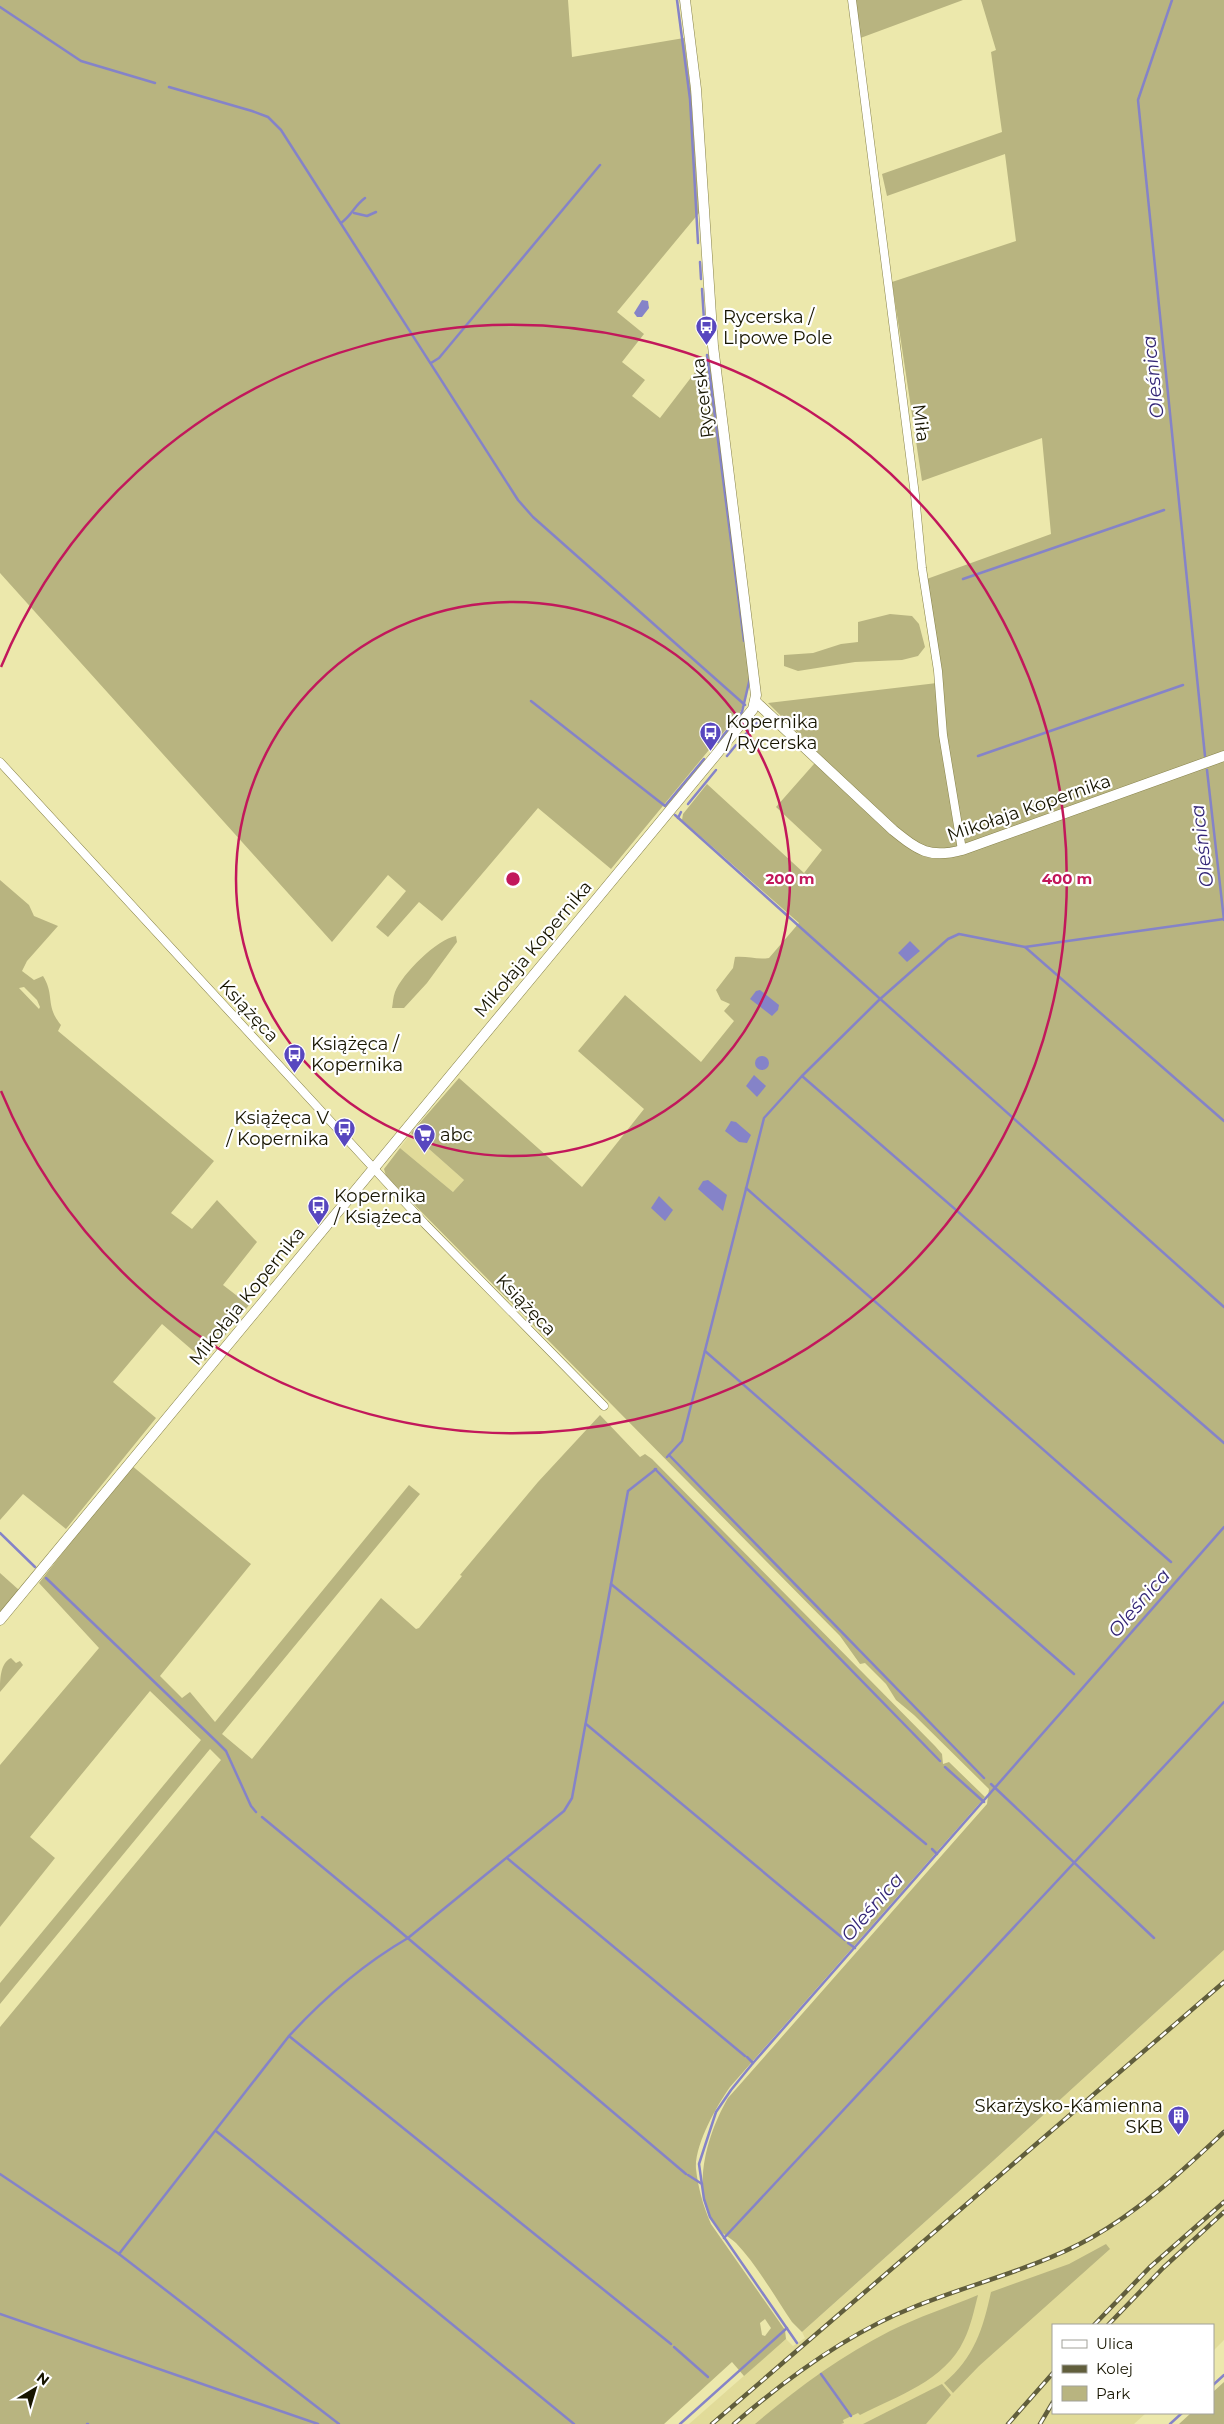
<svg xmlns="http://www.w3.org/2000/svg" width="1224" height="2424" font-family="Montserrat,sans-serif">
	<rect width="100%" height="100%" fill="#ece8ac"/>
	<g fill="#e1db99">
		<polygon points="411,1133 464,1180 453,1192 400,1148"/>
		<polygon points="1224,1950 1224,2340 1213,2351 1213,2325 1053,2325 1053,2413 1146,2413 1134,2424 689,2424 786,2339 793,2346 805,2338 802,2332 993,2161"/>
	</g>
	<g fill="#b8b480" fill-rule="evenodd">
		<polygon points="0,0 568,0 572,57 684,38 691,91 699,213 617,312 644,334 622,362 645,380 632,396 660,418 709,354 750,679 741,711 611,869 538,808 442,921 419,902 388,937 376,927 406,891 388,875 332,942 0,573"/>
		<polygon points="851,0 963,0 855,40"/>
		<path d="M981,0H1224V1950L993,2161L802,2332L792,2322C775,2297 757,2265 736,2243C732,2239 726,2236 721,2232C687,2197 707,2134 728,2098L987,1804L989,1789L914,1715L896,1700L886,1684L865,1663L860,1664L840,1636L386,1176L384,1169L400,1148L453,1192L464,1180L411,1133L459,1078L582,1187L644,1109L578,1051L625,995L701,1062L734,1021L724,1011L730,1004L721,1000L716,990L733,968L735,957C748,956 757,960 769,958L799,923L682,820L683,814L707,784L804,873L822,850L776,807L821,756L768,703L937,683L924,580L1051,534L1042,438L922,481L892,282L1016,241L1005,154L887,196L882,174L1002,132L991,52L996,50Z"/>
		<polygon points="890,614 912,616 919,624 925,647 918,656 902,660 855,662 798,671 784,666 784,655 813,653 841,644 858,642 858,622"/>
		<path d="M0,880L29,905L34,916L58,926L27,961L22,971L34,980L43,976C55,995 45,1006 61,1025L58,1031L214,1161L171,1213L192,1229L217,1200L257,1242L223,1285L249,1305L205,1361L162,1324L113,1382L156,1418L66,1529L23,1494L0,1520ZM24,987L37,1000L40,1007L39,1009L19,988Z"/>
		<path d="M456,936L457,942L427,983L404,1008H392C393,1003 393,997 395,992C402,974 437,939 456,936Z"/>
		<path d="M600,1415L640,1457L645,1454L652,1459L935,1746L942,1754L943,1764L949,1762L985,1797L730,2087C717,2105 694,2146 696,2169C698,2187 703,2206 711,2224L785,2330L786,2339L744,2376L732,2362L664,2424H0V2027L221,1760L210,1749L0,2004V1983L201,1740L150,1691L30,1837L55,1858L0,1927V1765L99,1648L39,1583L131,1465L251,1564L160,1676L182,1698L190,1692L215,1722L409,1485L420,1494L222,1734L252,1759L381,1598L416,1629L419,1628L462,1576L460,1575L538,1482ZM765,2319L771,2328L765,2336L762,2335L760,2323Z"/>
		<polygon points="0,1573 19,1590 0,1613"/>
		<path d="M11,1658L16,1663L20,1661L23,1665L0,1692C0,1680 0,1663 11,1658Z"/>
		<path d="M1106,2244L1110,2249L979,2366L953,2393L944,2383C974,2358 983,2329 991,2292L1069,2264Z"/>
		<path d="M978,2295C974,2310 971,2326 964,2340C945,2381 897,2396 860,2415L858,2413L843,2420L844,2423L841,2424H755C796,2389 841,2356 890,2331C918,2317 949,2307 978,2295Z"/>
		<polygon points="1224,2382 1224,2424 1179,2424 1191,2413 1213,2413 1213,2392"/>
		<polygon points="942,2384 951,2395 926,2424 863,2424"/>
	</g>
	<g fill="#8583c8">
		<polygon points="642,300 648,301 649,308 642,317 637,317 634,313"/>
		<polygon points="910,941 920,951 907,962 898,953"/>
		<polygon points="760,990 779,1005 778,1010 772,1016 750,999 756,991"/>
		<circle cx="762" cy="1063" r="7"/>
		<polygon points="754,1075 766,1086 757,1097 746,1086"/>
		<polygon points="731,1121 736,1122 751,1135 747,1143 739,1142 725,1131"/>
		<polygon points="708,1180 727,1195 723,1211 698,1189 703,1181"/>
		<polygon points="659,1196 673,1210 665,1221 651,1208"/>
	</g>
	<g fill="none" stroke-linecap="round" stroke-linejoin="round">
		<g stroke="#8583c8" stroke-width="2.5">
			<polyline points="677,0 690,99 698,243"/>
			<polyline points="1172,0 1138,100 1205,756"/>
			<polyline points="0,7 81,61 155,83"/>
			<polyline points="169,87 252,111 268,117 281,130 518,500 533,517 745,705"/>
			<polyline points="354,213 367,216 376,212"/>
			<path d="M341,223C353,214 354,206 365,198"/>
			<polyline points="700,262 701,279"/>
			<polyline points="702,289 704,320"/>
			<polyline points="704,328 705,338"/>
			<polyline points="707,355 744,641"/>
			<polyline points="431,363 439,358 600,165"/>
			<polyline points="963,579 1164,510"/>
			<polyline points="531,701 665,806 704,759"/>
			<polyline points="744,736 760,720"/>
			<polyline points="718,742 742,712 750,678"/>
			<polyline points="727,756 736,745"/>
			<polyline points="978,756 1183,685"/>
			<polyline points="1207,770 1224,920"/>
			<polyline points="688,804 716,770"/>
			<polyline points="675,815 1224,1307"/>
			<polyline points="678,818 681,812"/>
			<polyline points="1025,947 1224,1121"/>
			<polyline points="802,1076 1224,1443"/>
			<polyline points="746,1188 1171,1562"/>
			<polyline points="705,1351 1074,1674"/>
			<polyline points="669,1455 984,1778"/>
			<polyline points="667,1457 682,1441 764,1118 802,1076 879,1000 948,939 959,934 1025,947 1224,919"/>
			<polyline points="655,1469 940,1761"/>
			<polyline points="0,1533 35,1567"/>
			<polyline points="46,1578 218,1743 226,1751 251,1806 256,1812"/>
			<polyline points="611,1584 926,1844"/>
			<polyline points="586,1724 845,1940"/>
			<polyline points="945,1767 984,1802"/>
			<polyline points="991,1784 1154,1938"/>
			<polyline points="262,1817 390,1923 686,2174"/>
			<polyline points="932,1849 937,1854"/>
			<polyline points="507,1858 745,2056"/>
			<polyline points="848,1943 855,1948"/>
			<polyline points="289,2036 671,2344"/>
			<polyline points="747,2057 753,2063"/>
			<polyline points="216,2131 574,2424"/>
			<polyline points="0,2174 119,2254 339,2424"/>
			<polyline points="688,2175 702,2184"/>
			<polyline points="724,2238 1224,1702"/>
			<path d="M119,2254L289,2036C323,1999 365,1963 408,1938L564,1811L572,1798L628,1491L656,1469"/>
			<polyline points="0,2314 318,2424"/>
			<polyline points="797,2343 710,2217 704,2199 699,2164 716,2112 731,2090 753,2063 1224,1527"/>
			<polyline points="674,2347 708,2377"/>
			<polyline points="821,2374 851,2416"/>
			<polyline points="1213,2385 1224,2375"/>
			<polyline points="87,2424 88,2424"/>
			<polyline points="680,2424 787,2328"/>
			<polyline points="1170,2424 1182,2413"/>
		</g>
		<defs>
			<g id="minor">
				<polyline points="852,0 915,495 922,568 938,671 943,735 962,850"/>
				<polyline points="0,762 425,1224 604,1406"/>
			</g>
			<g id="tertiary">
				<path d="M756,702L893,830C918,850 929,859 962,850L1224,756"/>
				<polyline points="0,1620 715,756 753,709 756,695 713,346 696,89 685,0"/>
			</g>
		</defs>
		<use href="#minor" stroke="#87824a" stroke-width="9"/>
		<use href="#tertiary" stroke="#87824a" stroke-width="11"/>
		<use href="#minor" stroke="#fff" stroke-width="8"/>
		<use href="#tertiary" stroke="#fff" stroke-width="10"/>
		<defs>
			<g id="rail">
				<polyline points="1094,2325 1150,2267 1224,2202"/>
				<polyline points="1108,2325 1163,2268 1224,2212"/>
				<polyline points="712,2424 1224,1982"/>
				<path d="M734,2424C787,2378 848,2333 914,2307C973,2283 1035,2269 1091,2238C1141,2210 1182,2171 1224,2132"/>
				<polyline points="1008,2424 1053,2373"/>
				<polyline points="1040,2424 1053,2402"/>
			</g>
		</defs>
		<use href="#rail" stroke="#615e3c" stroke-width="4.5"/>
		<use href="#rail" stroke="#fff" stroke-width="2.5" stroke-dasharray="8" stroke-linecap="butt"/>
	</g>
	<g fill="none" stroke="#c2185b" stroke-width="2.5">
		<circle cx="513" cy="879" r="277"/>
		<path d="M1 667A554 554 0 1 1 1 1091"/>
	</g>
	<defs>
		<symbol id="bus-pin" viewBox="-11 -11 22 30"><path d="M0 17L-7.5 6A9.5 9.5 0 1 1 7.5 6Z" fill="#5847bf" stroke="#fff"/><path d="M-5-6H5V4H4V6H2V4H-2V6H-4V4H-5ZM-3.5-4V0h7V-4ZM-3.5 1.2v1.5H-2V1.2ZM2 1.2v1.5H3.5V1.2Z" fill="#fff"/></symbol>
		<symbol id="supermarket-pin" viewBox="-11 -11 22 30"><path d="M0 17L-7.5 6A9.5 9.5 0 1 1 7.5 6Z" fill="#5847bf" stroke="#fff"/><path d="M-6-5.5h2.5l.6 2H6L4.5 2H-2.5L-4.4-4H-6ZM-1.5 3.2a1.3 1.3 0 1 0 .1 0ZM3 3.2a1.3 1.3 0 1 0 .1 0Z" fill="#fff"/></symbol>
		<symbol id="building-pin" viewBox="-11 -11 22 30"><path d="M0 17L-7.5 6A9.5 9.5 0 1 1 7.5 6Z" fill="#5847bf" stroke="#fff"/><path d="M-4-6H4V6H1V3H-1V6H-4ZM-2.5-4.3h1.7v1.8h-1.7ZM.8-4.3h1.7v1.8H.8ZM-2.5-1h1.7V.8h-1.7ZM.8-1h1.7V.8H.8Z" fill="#fff"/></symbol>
	</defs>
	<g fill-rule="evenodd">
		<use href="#bus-pin" x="694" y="314" width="25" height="34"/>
		<use href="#bus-pin" x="698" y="720" width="25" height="34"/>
		<use href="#bus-pin" x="282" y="1042" width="25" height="34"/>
		<use href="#bus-pin" x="332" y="1116" width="25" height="34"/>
		<use href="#supermarket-pin" x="412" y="1122" width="25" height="34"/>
		<use href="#bus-pin" x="306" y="1194" width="25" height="34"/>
		<use href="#building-pin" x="1166" y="2104" width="25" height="34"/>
	</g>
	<g text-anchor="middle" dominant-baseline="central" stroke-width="4.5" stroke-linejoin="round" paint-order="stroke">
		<g font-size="18" fill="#171501" stroke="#fff" text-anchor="start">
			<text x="723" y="317">Rycerska /<tspan x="723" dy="21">Lipowe Pole</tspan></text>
			<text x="726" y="722">Kopernika<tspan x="726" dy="21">/ Rycerska</tspan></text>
			<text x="311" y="1044">Książęca /<tspan x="311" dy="21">Kopernika</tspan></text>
			<text x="329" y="1118" text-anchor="end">Książęca V<tspan x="329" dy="21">/ Kopernika</tspan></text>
			<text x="440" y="1135">abc</text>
			<text x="334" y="1196">Kopernika<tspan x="334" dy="21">/ Książeca</tspan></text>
			<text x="1163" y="2106" text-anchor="end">Skarżysko-Kamienna<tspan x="1163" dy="21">SKB</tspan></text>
		</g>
		<g font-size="18" fill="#171501" stroke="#fff">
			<text transform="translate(703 398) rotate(-97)">Rycerska</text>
			<text transform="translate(921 423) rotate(83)">Miła</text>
			<text transform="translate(1029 808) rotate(-19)">Mikołaja Kopernika</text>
			<text transform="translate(533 949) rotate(-50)">Mikołaja Kopernika</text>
			<text transform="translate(249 1011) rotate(47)">Książęca</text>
			<text transform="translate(247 1296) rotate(-51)">Mikołaja Kopernika</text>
			<text transform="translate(526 1305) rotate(46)">Książęca</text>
		</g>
		<g font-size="19" font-style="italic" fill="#332677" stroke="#fff">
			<text transform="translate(1153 377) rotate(-96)">Oleśnica</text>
			<text transform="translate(1202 846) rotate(-97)">Oleśnica</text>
			<text transform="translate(1139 1603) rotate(-49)">Oleśnica</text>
			<text transform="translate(872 1907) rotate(-49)">Oleśnica</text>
		</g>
	</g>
	<circle cx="513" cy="879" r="8" fill="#c2185b" stroke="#fff" stroke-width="2.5"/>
	<g font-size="15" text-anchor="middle" font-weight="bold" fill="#c2185b" stroke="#fff" stroke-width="4.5" stroke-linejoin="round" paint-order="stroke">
		<text x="790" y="884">200 m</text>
		<text x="1067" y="884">400 m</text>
	</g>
	<rect x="1052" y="2324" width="162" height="90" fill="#ffffff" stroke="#a2a199"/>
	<rect x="1062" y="2340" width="25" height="8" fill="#ffffff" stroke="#a2a199"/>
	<text x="1096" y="2349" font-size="15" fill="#171501">Ulica</text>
	<rect x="1062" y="2365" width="25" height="8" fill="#615e3c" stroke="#a2a199"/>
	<text x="1096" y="2374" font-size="15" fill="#171501">Kolej</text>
	<rect x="1062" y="2386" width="25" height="15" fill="#b8b480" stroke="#a2a199"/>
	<text x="1096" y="2399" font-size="15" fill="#171501">Park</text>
	<g transform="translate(35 2389) rotate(38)" stroke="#ffffff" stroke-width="4" paint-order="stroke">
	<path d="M0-4L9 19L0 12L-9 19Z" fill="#171501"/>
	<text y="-8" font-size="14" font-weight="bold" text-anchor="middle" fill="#171501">N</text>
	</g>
</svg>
